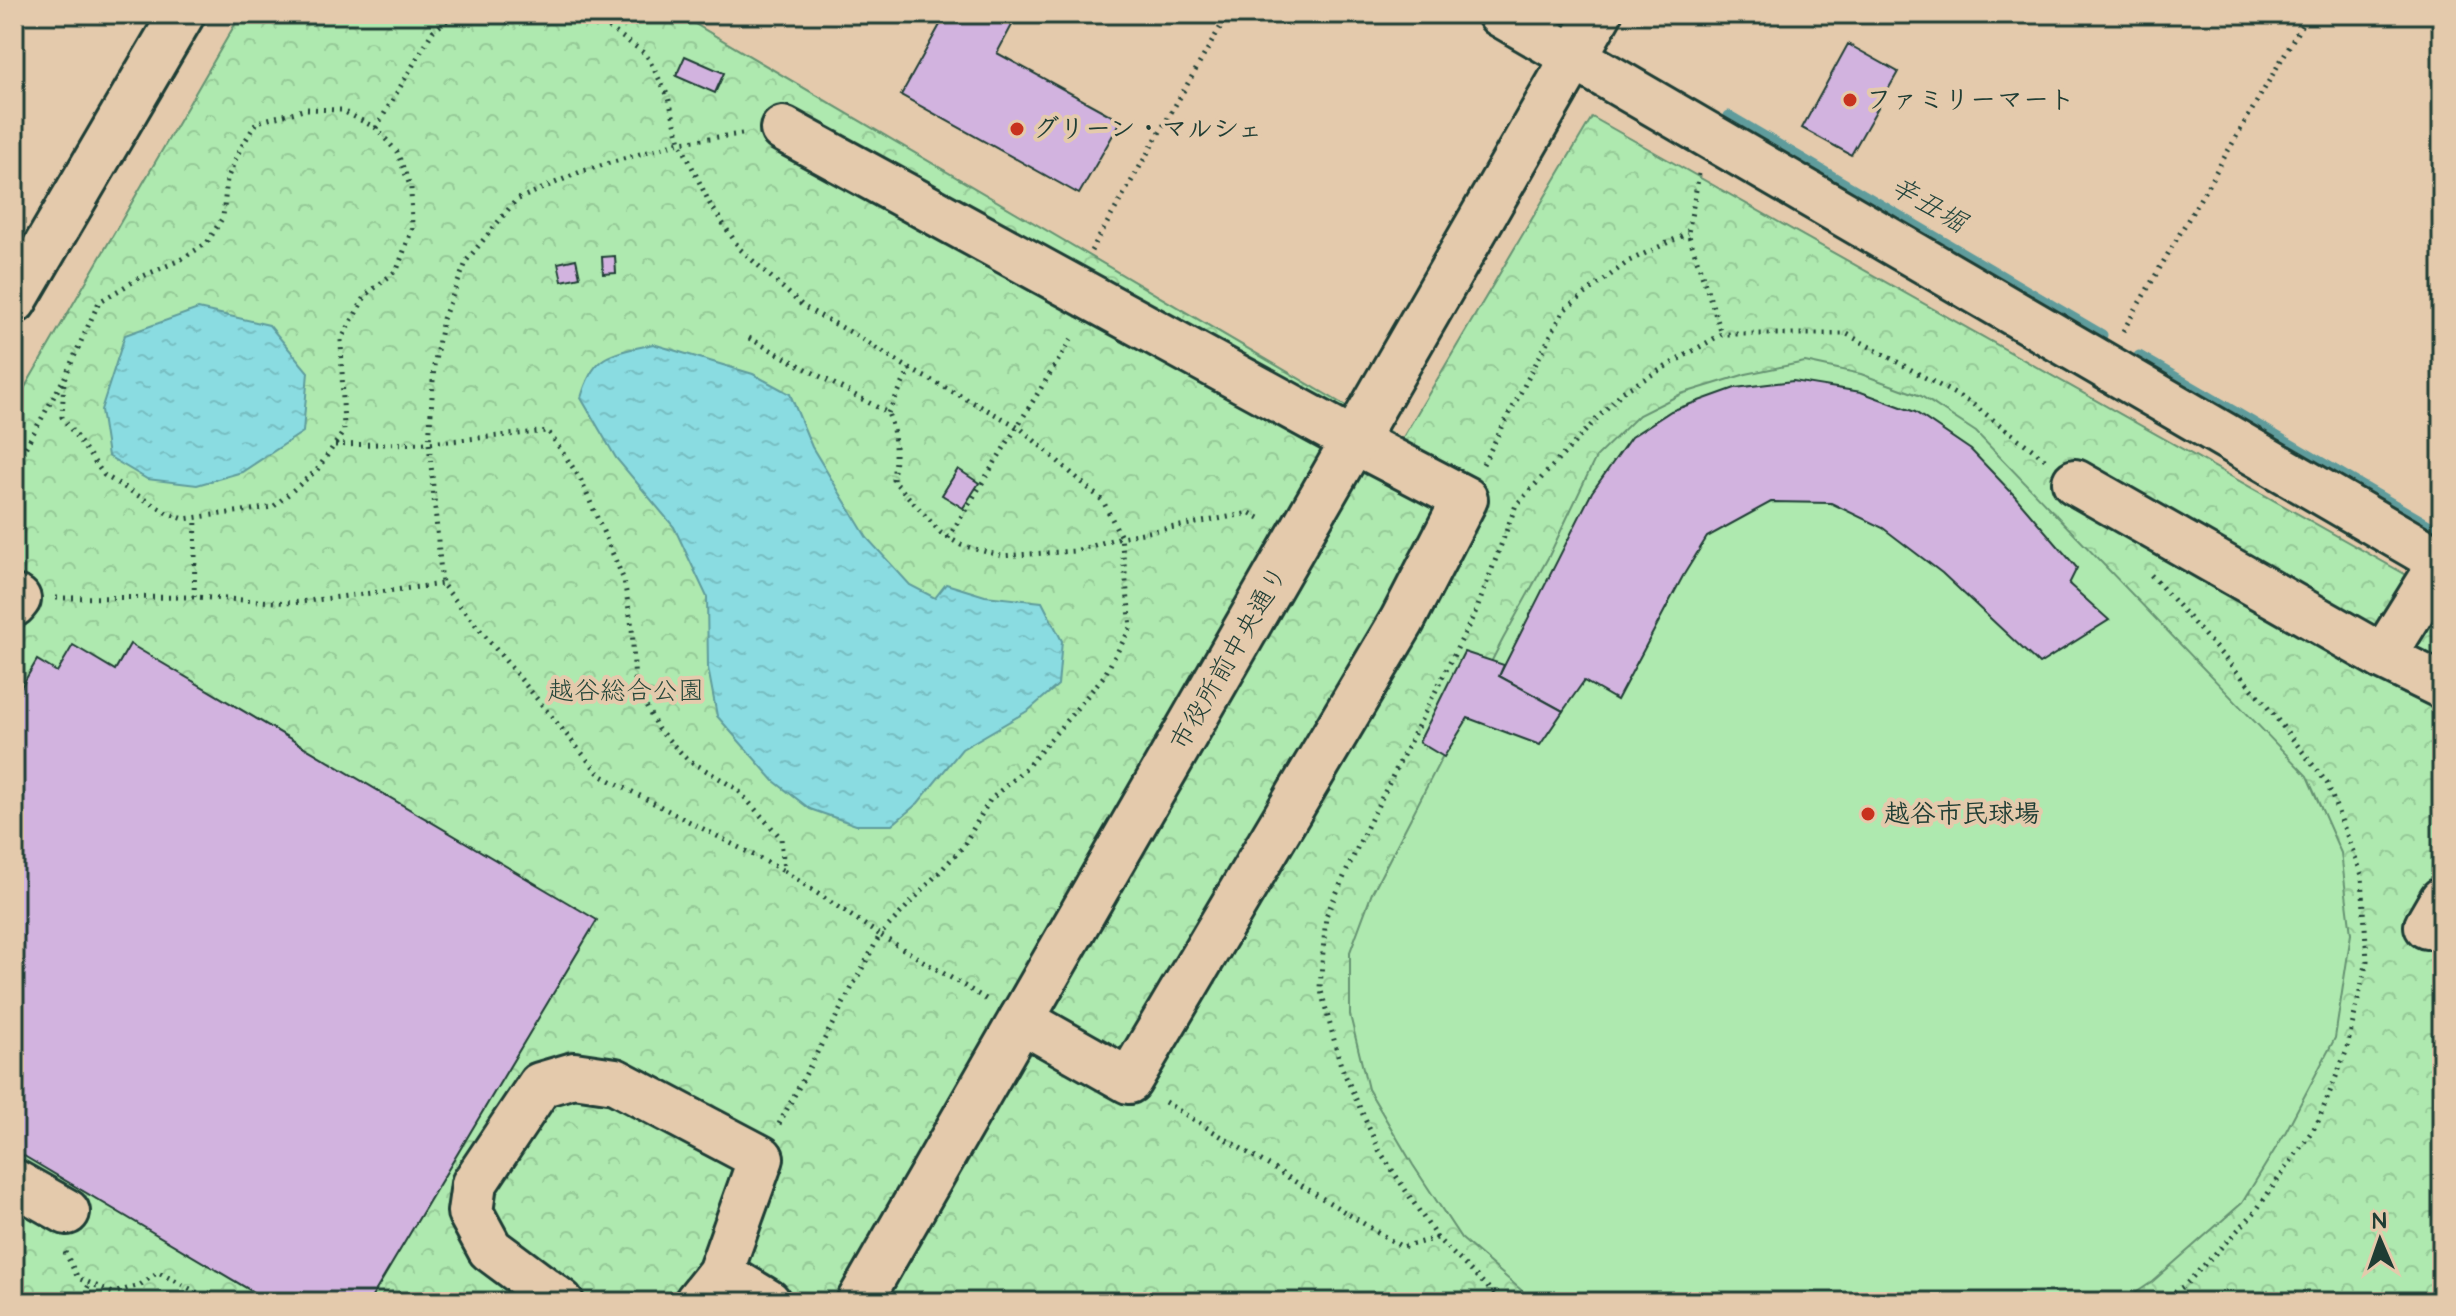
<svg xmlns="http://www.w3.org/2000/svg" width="2456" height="1316" font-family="'Architects Daughter','Klee One',sans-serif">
	<defs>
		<pattern id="park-crowns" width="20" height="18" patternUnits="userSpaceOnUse" patternTransform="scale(2)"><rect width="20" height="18" fill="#aee9af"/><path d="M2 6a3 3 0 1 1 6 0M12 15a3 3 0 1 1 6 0" fill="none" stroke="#95c997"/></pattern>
		<pattern id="water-ripples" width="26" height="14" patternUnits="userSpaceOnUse" patternTransform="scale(2)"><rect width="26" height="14" fill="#8adce1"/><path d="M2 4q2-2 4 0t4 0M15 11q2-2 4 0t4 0" fill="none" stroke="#77bec2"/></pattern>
	</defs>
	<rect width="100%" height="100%" fill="#e4caac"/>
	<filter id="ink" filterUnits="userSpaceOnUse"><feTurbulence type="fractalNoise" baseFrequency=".0125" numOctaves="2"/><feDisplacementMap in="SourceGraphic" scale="16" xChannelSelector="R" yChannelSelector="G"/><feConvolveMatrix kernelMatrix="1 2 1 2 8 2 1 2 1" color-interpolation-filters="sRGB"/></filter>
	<g filter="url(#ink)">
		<polygon fill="url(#park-crowns)" stroke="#669372" stroke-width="2" points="241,14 678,14 1402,439 1592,117 2442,595 2442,1302 22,1302 14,1297 14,406"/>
		<polygon fill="#aee9af" stroke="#669372" stroke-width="2" points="1805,362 1861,374 1921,396 1976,432 2307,776 2341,853 2351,934 2335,1038 2285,1133 2242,1203 2152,1282 2122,1302 1535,1302 1461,1238 1413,1165 1368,1089 1350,1015 1350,952 1372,893 1503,639 1549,556 1596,457 1639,415 1681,394 1746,374"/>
		<g fill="url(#water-ripples)" stroke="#5f9c9c" stroke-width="2">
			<polygon points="198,309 269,325 308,372 303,432 242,472 197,485 147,479 108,456 101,410 125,335"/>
			<path d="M653,344L753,374L790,394L812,447L867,538L910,585L935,598L946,584L985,596L1042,602L1062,641L1058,685L1029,710L962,749L918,803L892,825H856L810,809L774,781L717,716L708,668L707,597L674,527L616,458L581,398C594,352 610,355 653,344Z"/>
		</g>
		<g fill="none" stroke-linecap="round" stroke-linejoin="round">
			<g stroke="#5f9c9c" stroke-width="11">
				<polyline points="1729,116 2102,335"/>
				<polyline points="2139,356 2442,533"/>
			</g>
		</g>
		<g fill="#d2b3df" stroke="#1f3d34" stroke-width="2">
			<polygon points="946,14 1018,14 997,53 1121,121 1079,194 901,95"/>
			<polygon points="1848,44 1898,72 1851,155 1802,128"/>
			<polygon points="685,56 724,73 715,93 676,76"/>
			<polygon points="615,256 616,273 603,274 602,257"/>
			<polygon points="576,259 580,277 562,281 558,263"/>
			<polygon points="1793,381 1861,392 1915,412 1971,450 2014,495 2077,568 2069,584 2109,620 2039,664 1942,573 1883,528 1831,503 1771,502 1707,537 1683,576 1617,700 1584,681 1563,711 1499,676 1592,492 1631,437 1671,411 1735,388"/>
			<polygon points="958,469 979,483 963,508 942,495"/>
			<polygon points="130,644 597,920 369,1302 270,1302 14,1150 14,699 37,660 57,672 73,645 115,670"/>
			<polygon points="1464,652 1504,665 1499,676 1563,711 1540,745 1468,718 1444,757 1419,742"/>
		</g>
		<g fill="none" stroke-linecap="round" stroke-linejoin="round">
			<defs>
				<g id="minor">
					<polyline points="1500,14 2442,562"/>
					<polyline points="783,129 1354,441 1465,499 1402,621 1129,1081 1021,1020"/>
					<polyline points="14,301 182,14"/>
					<polyline points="2075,482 2383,657"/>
					<polyline points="2442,562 2383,657 2442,686"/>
					<polyline points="14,604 18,599"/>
					<polyline points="2427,926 2442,900"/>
					<polyline points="14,1182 67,1212"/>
					<polyline points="720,1273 768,1302"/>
					<polyline points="561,1302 490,1249 470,1212 474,1184 540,1085 574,1075 615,1081 761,1158 720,1273 697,1302"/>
					<polyline points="859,1302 1599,14"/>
				</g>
			</defs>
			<use href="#minor" stroke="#1f3d34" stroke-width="50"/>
			<g stroke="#1f3d34" stroke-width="5" stroke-dasharray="2 6" stroke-linecap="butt">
				<polygon points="307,109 341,110 376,128 397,152 411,188 412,229 397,270 366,295 341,340 344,431 317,470 273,507 184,519 167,513 104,475 62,417 64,379 99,302 141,277 180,260 207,243 223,217 227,179 240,149 257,122"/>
				<polyline points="376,128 433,31 456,14"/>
				<polyline points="742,134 680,142 580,172 516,200 467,260 443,319 434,366 429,443 442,584 600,775 784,871"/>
				<polyline points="1699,174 1688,233 1722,334"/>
				<polyline points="1091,251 1228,14"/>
				<polyline points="2123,331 2308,14"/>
				<path d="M749,338L888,413C897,437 896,454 893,480L941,533L961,545L1001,556L1075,551L1121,537L1250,513L1263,520"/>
				<polyline points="888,413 910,369"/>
				<polyline points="335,445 429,443 548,431 580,478 624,580 632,627 635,685 658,729 687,759 737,789 781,838 784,871 880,935 962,848 990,800 1027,767 1104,676 1131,627 1121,537 1103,501 1019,427 910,369 854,334 804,307 740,249 710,204 680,142 668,96 646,54 608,27 575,14"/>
				<polyline points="1483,464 1564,310 1629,261 1688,233"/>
				<polyline points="14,468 62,382"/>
				<polyline points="948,538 1074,335"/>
				<polyline points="2151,575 2262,700 2327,783 2362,875 2367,961 2346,1052 2317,1124 2255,1212 2185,1285 2160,1302"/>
				<polyline points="194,597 196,517"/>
				<polyline points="56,598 194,597 292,603 442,584"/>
				<polyline points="1165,1102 1402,1247 1437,1238 1503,1302"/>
				<polyline points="779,1124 880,935 986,999"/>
				<polyline points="1437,1238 1379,1150 1341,1066 1320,987 1326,916 1364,833 1477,609 1516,505 1622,392 1722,334 1847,334 1971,403 2045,459"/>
				<polyline points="65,1252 78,1278 113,1293 140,1285 158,1272 215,1302"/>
				<polyline points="80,1302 89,1285"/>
			</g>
			<use href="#minor" stroke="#e4caac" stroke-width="44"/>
		</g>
	</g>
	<g fill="#c8321e" stroke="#e4caac" stroke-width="3">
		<circle cx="1850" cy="100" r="8"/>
		<circle cx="1017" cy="129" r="8"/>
		<circle cx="1868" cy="814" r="8"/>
	</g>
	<g text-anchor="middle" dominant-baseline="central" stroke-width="8" stroke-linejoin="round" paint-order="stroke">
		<g font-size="26" font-weight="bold" fill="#1f3d34" stroke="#e4caac" text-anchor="start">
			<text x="1866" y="100">ファミリーマート</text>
			<text x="1033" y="129">グリーン・マルシェ</text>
			<text x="1884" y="814">越谷市民球場</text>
		</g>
		<g font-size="26" fill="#1f3d34" stroke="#e4caac">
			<text transform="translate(1229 658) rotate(-60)">市役所前中央通り</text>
		</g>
		<g font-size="26" fill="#26463a" stroke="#e4caac">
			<text x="626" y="691">越谷総合公園</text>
		</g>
		<g font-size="28" font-style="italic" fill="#24453d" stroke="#e4caac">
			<text transform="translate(1928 205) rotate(30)">辛丑堀</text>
		</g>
	</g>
	<rect width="2456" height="1316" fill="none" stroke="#e4caac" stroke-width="48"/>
	<rect x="24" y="24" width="2408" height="1268" fill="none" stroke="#1f3d34" stroke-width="3" filter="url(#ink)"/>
	<g transform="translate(2380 1240) rotate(358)" stroke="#e4caac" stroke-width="6" paint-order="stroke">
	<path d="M0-6L14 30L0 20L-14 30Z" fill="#1f3d34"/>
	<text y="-12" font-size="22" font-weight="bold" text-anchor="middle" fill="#1f3d34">N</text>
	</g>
</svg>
